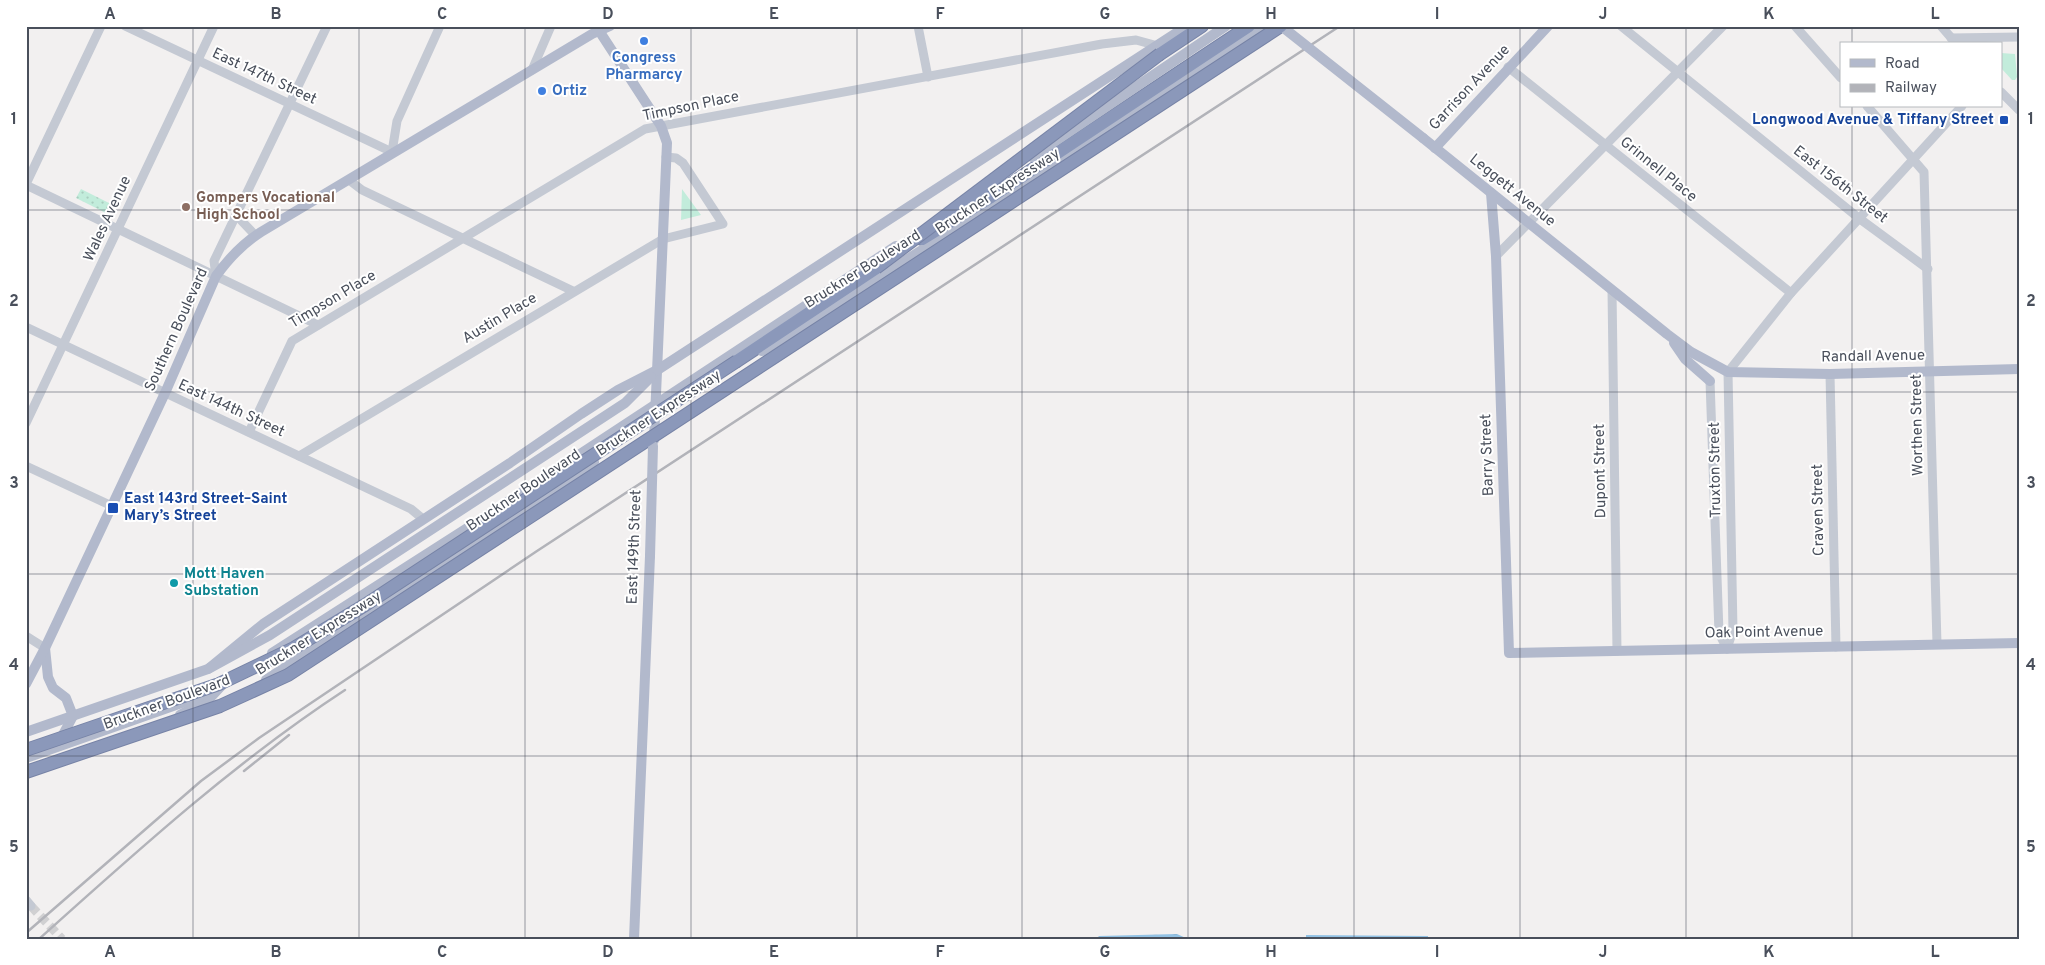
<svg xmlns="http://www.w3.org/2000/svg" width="2045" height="965" font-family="Overpass,sans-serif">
	<defs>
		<pattern id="grass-dots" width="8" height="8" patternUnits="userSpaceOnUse" patternTransform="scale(1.25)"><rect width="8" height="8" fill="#c2ecdb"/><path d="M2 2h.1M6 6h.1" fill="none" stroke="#a8ccbe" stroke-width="1.8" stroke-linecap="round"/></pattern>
		<pattern id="water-waves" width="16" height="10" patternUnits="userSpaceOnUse" patternTransform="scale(1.25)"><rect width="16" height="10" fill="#92c2e5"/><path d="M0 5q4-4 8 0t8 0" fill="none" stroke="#79a0bd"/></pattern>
	</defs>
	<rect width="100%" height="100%" fill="#f2f0f0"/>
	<polygon fill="url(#grass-dots)" points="81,189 115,206 112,216 76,198"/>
	<g fill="#c2ecdb">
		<polygon points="2001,53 2015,54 2017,77 2015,80 2012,80 2001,68"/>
		<polygon points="682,189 701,215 681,220"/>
	</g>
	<g fill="url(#water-waves)">
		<polygon points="1177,934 1188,939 1096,939 1099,936"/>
		<polygon points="1306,935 1428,936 1428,939 1306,939"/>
	</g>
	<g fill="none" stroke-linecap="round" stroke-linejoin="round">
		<polyline stroke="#d0d0d2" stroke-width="9" stroke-dasharray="9 4.5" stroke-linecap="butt" points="31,906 62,939"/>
		<defs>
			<g id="highway">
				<polyline points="1160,54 1202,26"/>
				<polyline points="922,239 991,197 1249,26"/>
				<polyline points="737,361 884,263"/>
			</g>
		</defs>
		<use href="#highway" stroke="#7783a6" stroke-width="14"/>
		<g stroke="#c4c9d3" stroke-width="9">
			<polyline points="125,26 392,152 397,121 440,26"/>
			<polyline points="918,26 928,77"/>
			<polyline points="1621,26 1860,219 1928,269"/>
			<polyline points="1795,26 1841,78"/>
			<polyline points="1941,26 1954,41"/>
			<polyline points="1951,38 2019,37"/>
			<polyline points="1508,67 1791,293"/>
			<polyline points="532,70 551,26"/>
			<polyline points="2001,92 2019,110"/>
			<polyline points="1867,106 1924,172 1937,644"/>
			<polyline points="349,180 362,190 573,291"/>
			<polyline points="26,184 101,26"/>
			<polyline points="26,185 318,325"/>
			<polyline points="236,215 255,235"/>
			<polyline points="1496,256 1723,26"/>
			<polyline points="216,276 214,261 327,26"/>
			<polyline points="1612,290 1617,651"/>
			<polyline points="26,327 411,509 423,519"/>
			<polyline points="1830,374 1836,647"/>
			<polyline points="1710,381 1719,633 1727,649"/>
			<polyline points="26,423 214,26"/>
			<polyline points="249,432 292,341 645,129 1102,44 1136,40 1158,46"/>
			<polyline points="299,456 663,239 723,224 683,163 676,158 666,157"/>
			<polyline points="26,466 112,506"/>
			<polyline points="26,636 45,648"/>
			<polyline points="1727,649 1733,630 1728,372 1791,293 1962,106"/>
			<polyline points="26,900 31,906"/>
		</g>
		<g stroke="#b2b9cc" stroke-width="10">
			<polyline points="596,26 661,126 667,143 654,440"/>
			<polyline points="1423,138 1667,334 1691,352 1728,372 1830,374 2019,369"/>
			<polyline points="1435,148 1548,26"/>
			<polyline points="1032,157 1226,26"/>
			<polyline points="1491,193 1496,256 1509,653 2019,643"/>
			<polyline points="1674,343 1685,359 1710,381"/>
			<polyline points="762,351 1017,190 1265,26"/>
			<polyline points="45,648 48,677 53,688 66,698 73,716 59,742"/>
			<polyline points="272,653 483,518 896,246"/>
			<polyline points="208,669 263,624 510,463 581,414 618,390 659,369 1187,26"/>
			<polyline points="266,680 594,462"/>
			<path d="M26,684L45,648L165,393L216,276C229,258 242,244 261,232L592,34L610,26"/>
			<polyline points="180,715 209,699 222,685"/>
			<polyline points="26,732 208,669 270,635 625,403 651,377"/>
			<polyline points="26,758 207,694"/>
			<polyline points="634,939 650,556"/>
		</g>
		<use href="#highway" stroke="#8b98ba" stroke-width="12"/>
		<g stroke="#b2b3b9" stroke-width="2.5">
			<polyline points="244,771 289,735"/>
			<polyline points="26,933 201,781 259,738 537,551 1340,26"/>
			<path d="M39,939C137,851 235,762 345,690"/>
		</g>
		<defs>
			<g id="highway-bridge">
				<polyline points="876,268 1160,54"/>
				<polyline points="26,750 219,684 294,648 365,605 737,361"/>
				<polyline points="26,772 220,706 288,675 1281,26"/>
			</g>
		</defs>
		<use href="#highway-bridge" stroke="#7783a6" stroke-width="14" stroke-linecap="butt"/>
		<g stroke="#b2b9cc" stroke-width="10">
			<polyline points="1285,29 1423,138"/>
			<polyline points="650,556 653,446"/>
		</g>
		<use href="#highway-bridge" stroke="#8b98ba" stroke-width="12"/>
	</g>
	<path fill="none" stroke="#494f5b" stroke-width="1" stroke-opacity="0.55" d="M193,26V939M359,26V939M525,26V939M691,26V939M857,26V939M1022,26V939M1188,26V939M1354,26V939M1520,26V939M1686,26V939M1852,26V44M1852,106V939M26,210H2019M26,392H2019M26,574H2019M26,756H2019"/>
	<g fill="#3f7fe0" stroke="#fff" stroke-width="2">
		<circle cx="644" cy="41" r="5"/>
		<circle cx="542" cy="91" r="5"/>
	</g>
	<g fill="#1a4fb4" stroke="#fff" stroke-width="2">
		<rect x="1999" y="115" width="10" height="10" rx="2.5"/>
		<rect x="107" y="502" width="12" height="12" rx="2.5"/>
	</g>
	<circle fill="#8d6e63" stroke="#fff" stroke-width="2" cx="186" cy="207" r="5"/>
	<circle fill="#0f9aa8" stroke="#fff" stroke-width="2" cx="174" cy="583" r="5"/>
	<g text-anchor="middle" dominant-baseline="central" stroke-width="4" stroke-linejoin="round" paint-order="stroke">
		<g font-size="15" font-weight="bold" fill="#366cbe" stroke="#fff">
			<text x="644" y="58">Congress<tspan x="644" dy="17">Pharmarcy</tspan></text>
			<text x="552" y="91" text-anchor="start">Ortiz</text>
		</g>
		<g font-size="15" fill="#494f5b" stroke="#fff">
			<text transform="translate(264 77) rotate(25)">East 147th Street</text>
			<text transform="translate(1470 88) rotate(-47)">Garrison Avenue</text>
			<text transform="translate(691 107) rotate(-12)">Timpson Place</text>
			<text transform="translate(1658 170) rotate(39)">Grinnell Place</text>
			<text transform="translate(1840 185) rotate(38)">East 156th Street</text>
			<text transform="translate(1512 191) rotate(39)">Leggett Avenue</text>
			<text transform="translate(998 192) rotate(-33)">Bruckner Expressway</text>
			<text transform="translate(108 219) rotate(-65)">Wales Avenue</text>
			<text transform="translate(863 270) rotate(-32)">Bruckner Boulevard</text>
			<text transform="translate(333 300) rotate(-31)">Timpson Place</text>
			<text transform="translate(500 319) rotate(-31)">Austin Place</text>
			<text transform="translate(177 330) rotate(-66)">Southern Boulevard</text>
			<text transform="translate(1873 357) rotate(-1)">Randall Avenue</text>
			<text transform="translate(231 409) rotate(25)">East 144th Street</text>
			<text transform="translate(659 414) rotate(-33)">Bruckner Expressway</text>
			<text transform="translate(1918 425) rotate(-91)">Worthen Street</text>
			<text transform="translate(1488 455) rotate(-92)">Barry Street</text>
			<text transform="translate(1716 470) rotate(-91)">Truxton Street</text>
			<text transform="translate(1601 471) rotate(-91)">Dupont Street</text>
			<text transform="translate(524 491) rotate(-34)">Bruckner Boulevard</text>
			<text transform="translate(1819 510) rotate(-91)">Craven Street</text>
			<text transform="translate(635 547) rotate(-88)">East 149th Street</text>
			<text transform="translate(1764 633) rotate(-1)">Oak Point Avenue</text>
			<text transform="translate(319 634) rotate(-32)">Bruckner Expressway</text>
			<text transform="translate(167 703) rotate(-20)">Bruckner Boulevard</text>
		</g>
		<g font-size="15" font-weight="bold" fill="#164399" stroke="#fff" text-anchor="end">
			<text x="1994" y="120">Longwood Avenue &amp; Tiffany Street</text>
			<text x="124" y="499" text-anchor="start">East 143rd Street–Saint<tspan x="124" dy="17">Mary’s Street</tspan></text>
		</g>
		<g font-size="15" font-weight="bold" fill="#785e54" stroke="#fff" text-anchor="start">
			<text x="196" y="198">Gompers Vocational<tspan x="196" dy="17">High School</tspan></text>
		</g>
		<g font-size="15" font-weight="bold" fill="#0d838f" stroke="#fff" text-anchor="start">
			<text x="184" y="574">Mott Haven<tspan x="184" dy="17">Substation</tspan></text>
		</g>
	</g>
	<rect width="2045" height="965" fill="none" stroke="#ffffff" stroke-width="55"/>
	<rect x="1840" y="42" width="162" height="65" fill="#ffffff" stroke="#b6b9bd"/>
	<rect x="1850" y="59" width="25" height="8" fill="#b2b9cc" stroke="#b6b9bd"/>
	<text x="1885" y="68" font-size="15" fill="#494f5b">Road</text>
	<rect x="1850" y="84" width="25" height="8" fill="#b2b3b9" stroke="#b6b9bd"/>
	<text x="1885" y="92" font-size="15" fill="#494f5b">Railway</text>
	<rect x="28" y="28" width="1990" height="910" fill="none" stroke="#494f5b" stroke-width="2"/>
	<g font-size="16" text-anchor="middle" font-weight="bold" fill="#494f5b">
		<text x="110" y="19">A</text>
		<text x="276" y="19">B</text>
		<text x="442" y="19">C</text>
		<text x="608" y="19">D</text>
		<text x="774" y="19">E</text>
		<text x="940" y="19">F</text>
		<text x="1105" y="19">G</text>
		<text x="1271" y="19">H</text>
		<text x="1437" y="19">I</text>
		<text x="1603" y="19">J</text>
		<text x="1769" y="19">K</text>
		<text x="1935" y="19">L</text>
		<text x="14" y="124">1</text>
		<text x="2031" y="124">1</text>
		<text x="14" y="306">2</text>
		<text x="2031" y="306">2</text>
		<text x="14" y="488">3</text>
		<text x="2031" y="488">3</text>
		<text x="14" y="670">4</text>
		<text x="2031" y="670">4</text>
		<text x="14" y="852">5</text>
		<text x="2031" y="852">5</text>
		<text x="110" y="957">A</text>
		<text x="276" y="957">B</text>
		<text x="442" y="957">C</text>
		<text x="608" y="957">D</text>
		<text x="774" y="957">E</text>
		<text x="940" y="957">F</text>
		<text x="1105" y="957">G</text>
		<text x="1271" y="957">H</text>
		<text x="1437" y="957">I</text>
		<text x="1603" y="957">J</text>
		<text x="1769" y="957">K</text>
		<text x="1935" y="957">L</text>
	</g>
</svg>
